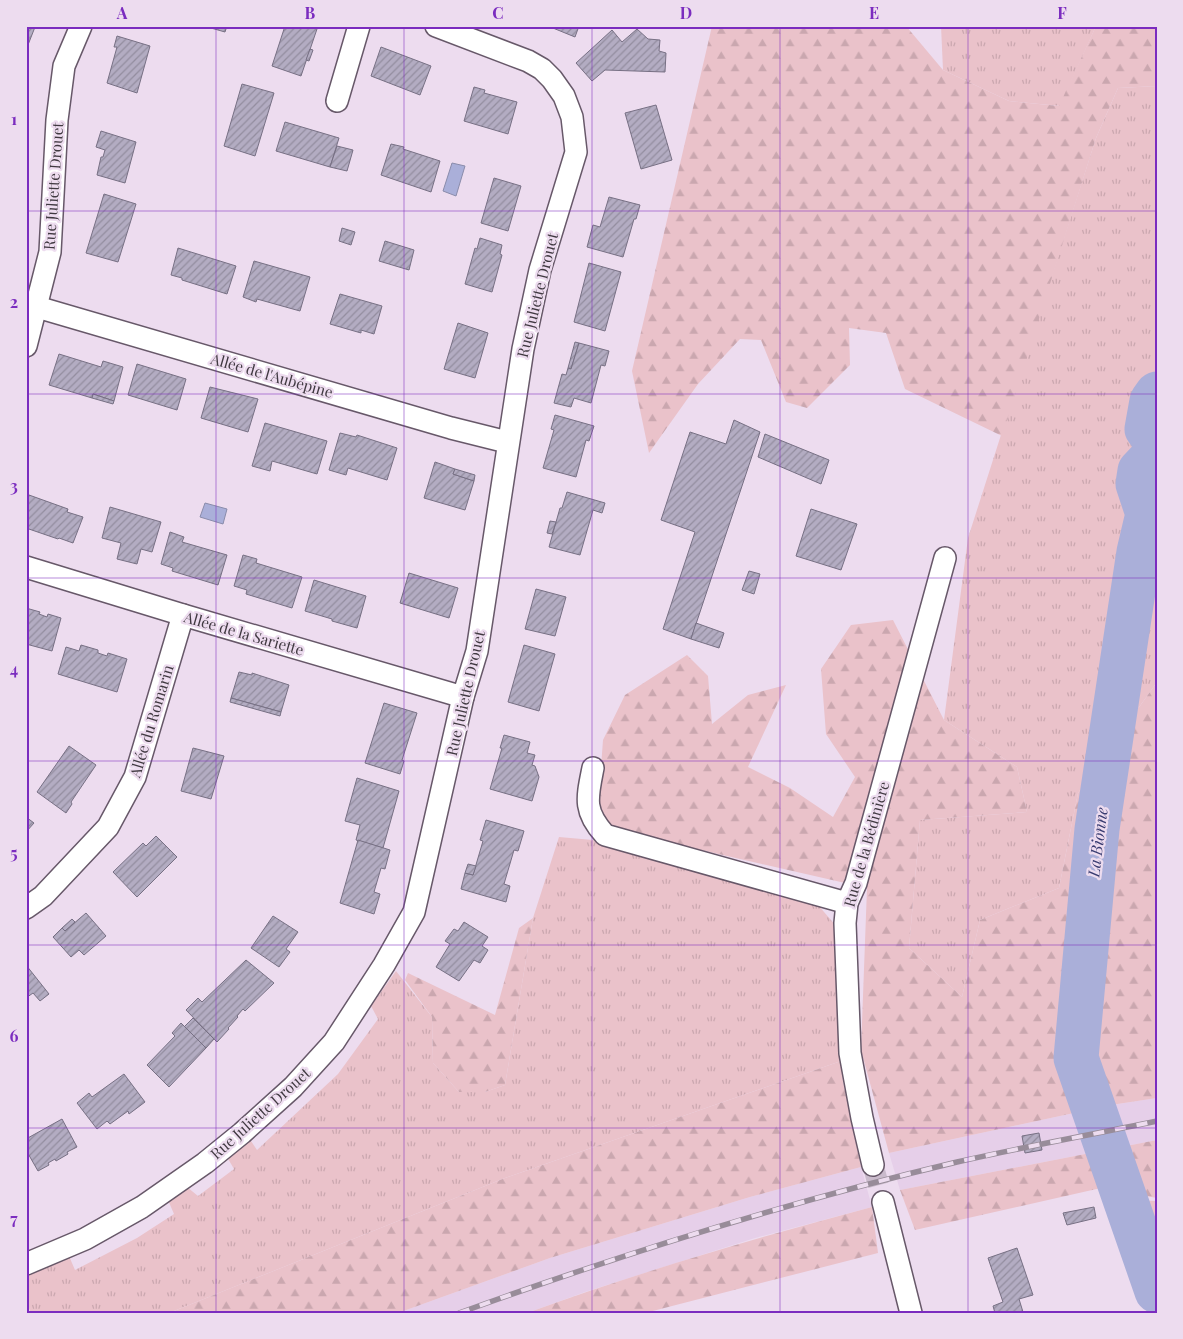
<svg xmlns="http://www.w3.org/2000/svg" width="1183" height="1339" font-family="'Playfair Display',serif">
	<defs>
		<pattern id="grass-tufts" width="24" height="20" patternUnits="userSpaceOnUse" patternTransform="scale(1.25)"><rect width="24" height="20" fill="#eac2ca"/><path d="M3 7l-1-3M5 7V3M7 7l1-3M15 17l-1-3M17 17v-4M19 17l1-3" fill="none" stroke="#caa7af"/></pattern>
		<pattern id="forest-firs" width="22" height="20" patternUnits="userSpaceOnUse" patternTransform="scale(1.25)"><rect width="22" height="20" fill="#eac2ca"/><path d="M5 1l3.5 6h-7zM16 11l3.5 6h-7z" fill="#caa7af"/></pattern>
		<pattern id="building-hatch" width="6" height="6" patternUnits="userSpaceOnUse" patternTransform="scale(1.25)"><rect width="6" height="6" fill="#b3acc2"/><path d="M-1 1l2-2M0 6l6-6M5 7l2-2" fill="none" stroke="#938d9f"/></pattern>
	</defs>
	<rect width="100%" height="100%" fill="#eddcef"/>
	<g fill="#e6cfe9">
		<polygon points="1157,1098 1157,1140 900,1190 889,1153 1111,1105"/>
		<polygon points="861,1167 872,1207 755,1238 585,1292 527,1313 398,1313 550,1258 750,1197"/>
	</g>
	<g fill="url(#grass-tufts)">
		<polygon points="941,26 1096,26 1060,106 1009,101 943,70"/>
		<polygon points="1157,86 1157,682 1078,793 1059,888 980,920 962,997 909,948 920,820 1027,812 1017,767 944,720 968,538 1096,138 1118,88"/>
		<polygon points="559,837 593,840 796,895 818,905 837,927 841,1061 505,1178 169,1313 31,1313 26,1302 26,1275 69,1256 75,1270 137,1238 174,1214 168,1200 187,1187 198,1196 234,1169 227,1157 249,1138 257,1150 338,1074 378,1019 371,1006 396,971 432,1017 433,1063 459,1092 485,1092 505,1085 533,918"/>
		<polygon points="1129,1200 1157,1201 1157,1275"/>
	</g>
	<g fill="url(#forest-firs)">
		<polygon points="712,26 906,26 943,70 1009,101 1059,106 1096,26 1157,26 1157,86 1118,88 1096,138 1002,436 905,389 886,333 849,328 850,365 807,408 786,402 761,340 740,339 698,384 649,453 632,371"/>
		<polygon points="893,620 944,720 1017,767 1027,812 920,820 909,948 962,997 980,920 1059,888 1078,793 1157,682 1157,1098 1111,1105 889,1153 861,1050 867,888 614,830 598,808 603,740 625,695 687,655 708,676 712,724 748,695 786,685 748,767 790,788 833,817 855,777 826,734 821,669 851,625"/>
		<polygon points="533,918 505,1085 485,1092 459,1092 433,1063 432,1017 405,980 408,973 495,1015 519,928"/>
		<polygon points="841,1061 843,1082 861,1167 750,1197 550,1258 398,1313 169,1313 505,1178"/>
		<polygon points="1157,1140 1157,1198 1101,1188 915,1230 900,1190"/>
		<path d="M872,1207L878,1253L645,1313H527C640,1272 755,1238 872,1207Z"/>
	</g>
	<g fill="#aaafd9" stroke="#8a8cab">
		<polygon points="452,163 465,166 456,196 443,191"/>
		<polygon points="205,503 227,509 223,524 200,517"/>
	</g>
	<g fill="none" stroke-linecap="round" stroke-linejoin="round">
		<polyline stroke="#aaafd9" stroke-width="45" points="1157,394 1152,401 1147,429 1157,443 1156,454 1140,471 1138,484 1148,514 1139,552 1097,829 1076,1058 1157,1291"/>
	</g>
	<g fill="url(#building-hatch)" stroke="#777084">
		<polygon points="26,26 35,27 26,50"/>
		<polygon points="204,26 227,26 225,32"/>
		<polygon points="285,26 318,26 301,76 272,66"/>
		<polygon points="548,26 579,26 575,37"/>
		<polygon points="637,29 648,39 660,40 659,51 666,53 665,72 605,70 592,81 576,63 612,30 622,42"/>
		<polygon points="117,36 150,46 137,93 107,83 117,47 114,47"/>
		<polygon points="381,47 431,66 420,95 371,76"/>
		<polygon points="310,49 313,50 309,61 306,60"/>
		<polygon points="242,84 274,93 255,156 224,146"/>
		<polygon points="474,87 485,90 484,93 517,102 508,134 464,121"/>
		<polygon points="656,105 672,160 641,169 625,113"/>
		<polygon points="285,122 339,138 330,167 276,151"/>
		<polygon points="101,131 136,142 125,183 97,175 101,157 103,157 105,150 96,147"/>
		<polygon points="391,144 404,147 403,149 440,161 431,192 381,175"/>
		<polygon points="337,146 353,150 347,171 330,167"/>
		<polygon points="494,178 521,186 508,231 481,223"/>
		<polygon points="104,194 136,204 118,262 86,253"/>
		<polygon points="609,197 640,205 636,219 634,219 623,257 587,247 593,225 600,227"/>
		<polygon points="342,228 355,232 351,245 339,241"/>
		<polygon points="480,238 502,245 500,254 502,255 492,292 465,284 475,248 477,249"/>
		<polygon points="385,241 414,250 409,270 379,261"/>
		<polygon points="178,248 236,266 227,294 182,280 182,278 171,275"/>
		<polygon points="254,261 310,277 300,311 257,299 256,302 243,297"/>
		<polygon points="589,263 621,272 605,331 574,322"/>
		<polygon points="340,294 382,306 374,334 361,330 361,333 330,324"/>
		<polygon points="458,323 488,333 475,378 444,369"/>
		<polygon points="575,342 579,343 571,369 568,368"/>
		<polygon points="579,343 609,351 605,366 601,365 591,403 574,398 571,407 554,403 562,374 566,375 568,368 571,369"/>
		<polygon points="59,354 101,367 103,361 123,367 114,401 93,394 92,398 49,385"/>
		<polygon points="137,364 186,379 177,410 128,395"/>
		<polygon points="210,387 258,399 248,432 201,418"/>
		<polygon points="93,394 114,401 113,404 92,398"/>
		<polygon points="555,415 594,426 589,441 586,440 576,477 543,468 554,430 551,429"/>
		<polygon points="734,420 760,432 691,639 663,629 695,532 661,520 690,432 726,444"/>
		<polygon points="265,423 327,441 317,474 272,461 270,471 252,466"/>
		<polygon points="340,433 356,437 357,435 397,448 387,480 348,468 346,475 329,470"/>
		<polygon points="765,434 829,460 821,484 758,457"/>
		<polygon points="435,462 455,469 453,474 474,481 465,510 424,498"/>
		<polygon points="455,469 475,475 474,481 453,474"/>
		<polygon points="567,492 605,503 602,513 593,510 580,555 549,547 560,508 562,508"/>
		<polygon points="29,495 68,509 67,512 83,517 73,543 59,538 58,539 26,528 26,503"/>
		<polygon points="110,507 161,522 152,552 141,549 137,564 117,559 121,543 102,538"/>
		<polygon points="811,509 857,524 841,570 796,556"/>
		<polygon points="550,521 556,522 552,534 547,533"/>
		<polygon points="170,532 184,537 182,542 227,555 218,585 172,571 173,568 161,564"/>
		<polygon points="243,555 257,559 256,563 302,577 292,608 246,594 247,590 234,586"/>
		<polygon points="749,571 760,574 754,594 742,590"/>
		<polygon points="409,573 458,588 449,618 400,603"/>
		<polygon points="314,580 366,596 357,628 332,621 332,619 305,611"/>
		<polygon points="536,589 566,597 555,636 525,629"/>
		<polygon points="26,608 40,612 39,614 47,617 48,614 61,618 52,651 26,644"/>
		<polygon points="696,623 724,633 719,648 691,639"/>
		<polygon points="81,645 98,650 98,653 107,656 108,653 127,659 117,692 58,674 66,647 79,651"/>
		<polygon points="524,645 555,654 539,711 508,702"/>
		<polygon points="239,672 252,675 252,673 289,685 281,712 231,698"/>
		<polygon points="231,698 281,712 280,716 230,702"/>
		<polygon points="384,703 417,713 402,760 404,761 400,774 365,763"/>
		<polygon points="504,735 530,742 527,753 535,755 532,765 535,766 539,777 532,801 490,789 502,748 500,748"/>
		<polygon points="69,746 96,765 71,802 72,804 66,813 37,792"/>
		<polygon points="193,748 224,756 211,799 181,791"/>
		<polygon points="357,778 399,791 383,848 356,840 360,825 345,821"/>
		<polygon points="26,817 34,823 26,832"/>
		<polygon points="486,820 524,831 518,851 514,850 504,884 510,886 506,902 461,889 465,873 473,875 483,841 480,840"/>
		<polygon points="156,836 177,857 137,897 113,872 143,843 146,846"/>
		<polygon points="358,840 390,850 385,869 381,868 374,892 380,894 374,914 340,903"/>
		<polygon points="468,864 476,866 473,875 465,873"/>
		<polygon points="86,913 106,936 84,955 79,950 71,957 53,937 62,928 65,931"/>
		<polygon points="273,916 298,932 286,949 290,952 279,967 251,948"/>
		<polygon points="72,919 75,922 65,931 62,928"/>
		<polygon points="464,922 488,937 482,946 488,950 480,963 474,960 459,981 436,967 450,944 445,941 454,929 458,931"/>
		<polygon points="246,960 274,983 245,1011 243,1009 237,1016 238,1017 228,1028 229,1029 217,1042 186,1010 198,998 202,1002"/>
		<polygon points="26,965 49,994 40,1001 33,993 26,998"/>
		<polygon points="193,1018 214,1039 206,1048 184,1027"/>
		<polygon points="181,1023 206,1048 169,1087 147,1065 175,1036 172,1033"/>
		<polygon points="124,1074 145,1102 129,1114 128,1111 110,1124 107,1121 97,1129 77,1103 89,1093 92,1097"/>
		<polygon points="62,1119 77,1147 67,1152 68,1154 56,1161 55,1159 48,1163 49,1165 38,1171 26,1150 26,1139"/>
		<polygon points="1039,1133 1042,1150 1025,1153 1022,1136"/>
		<polygon points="1094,1207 1096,1218 1067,1225 1063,1213"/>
		<polygon points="1017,1248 1033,1295 1019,1299 1023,1312 995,1313 993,1306 1003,1302 988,1258"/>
	</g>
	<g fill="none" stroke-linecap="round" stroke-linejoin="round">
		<polyline stroke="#cabbcc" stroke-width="21" stroke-dasharray="21 11" stroke-linecap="butt" points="873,1165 883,1202"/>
		<defs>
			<g id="minor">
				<polyline points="337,101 359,26"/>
				<polyline points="37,307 451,428 507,442"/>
				<polyline points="26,346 50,252 57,120 64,66 81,26"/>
				<polyline points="26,567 183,615 463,697"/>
				<path d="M593,768C587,798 583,811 605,835L847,903"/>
				<polyline points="26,908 43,896 108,827 135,777 183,615"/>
				<polyline points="873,1165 862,1118 850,1053 845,923 847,903 856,883 945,558"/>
				<polyline points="883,1202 911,1313"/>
				<polyline points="26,1264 85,1239 142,1207 205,1163 242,1133 293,1087 334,1042 384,965 414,912 463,697 477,651 523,349 540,270 576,152 572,117 564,96 552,79 542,69 528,61 436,26"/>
			</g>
		</defs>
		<use href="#minor" stroke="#675869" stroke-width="24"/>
		<use href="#minor" stroke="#fff" stroke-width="21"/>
		<defs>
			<path id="rail" d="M459,1313C622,1254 788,1202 957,1162C1023,1147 1090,1135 1157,1121"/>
		</defs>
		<use href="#rail" stroke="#988c99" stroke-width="5.5"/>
		<use href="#rail" stroke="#eddcef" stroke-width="4" stroke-dasharray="11" stroke-linecap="butt"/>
	</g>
	<path fill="none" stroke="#7b2cbf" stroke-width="1" stroke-opacity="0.55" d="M216,26V1313M404,26V1313M592,26V1313M780,26V1313M968,26V1313M26,211H1157M26,394H1157M26,578H1157M26,761H1157M26,945H1157M26,1128H1157"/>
	<g text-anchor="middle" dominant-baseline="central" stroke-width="4.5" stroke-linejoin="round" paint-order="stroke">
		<g font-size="15" fill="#403941" stroke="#eddcef">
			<text transform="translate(53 186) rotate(-86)">Rue Juliette Drouet</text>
			<text transform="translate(537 295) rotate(-76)">Rue Juliette Drouet</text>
			<text transform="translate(272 375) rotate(16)">Allée de l'Aubépine</text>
			<text transform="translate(244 633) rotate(16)">Allée de la Sariette</text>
			<text transform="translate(465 693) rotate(-77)">Rue Juliette Drouet</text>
			<text transform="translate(151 721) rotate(-73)">Allée du Romarin</text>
			<text transform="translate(866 844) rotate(-74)">Rue de la Bédinière</text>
			<text transform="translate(260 1113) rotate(-42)">Rue Juliette Drouet</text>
		</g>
		<g font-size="16" font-style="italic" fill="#393c71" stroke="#eddcef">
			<text transform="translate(1097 842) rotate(-83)">La Bionne</text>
		</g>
	</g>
	<rect width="1183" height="1339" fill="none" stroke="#eddcef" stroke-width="55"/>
	<rect x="28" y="28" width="1128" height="1284" fill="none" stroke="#7b2cbf" stroke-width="2"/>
	<g font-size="16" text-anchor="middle" font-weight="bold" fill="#7b2cbf">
		<text x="122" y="19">A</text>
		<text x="310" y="19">B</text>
		<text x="498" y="19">C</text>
		<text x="686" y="19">D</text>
		<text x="874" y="19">E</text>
		<text x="1062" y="19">F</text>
		<text x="14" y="125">1</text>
		<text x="14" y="308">2</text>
		<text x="14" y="492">3</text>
		<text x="14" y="675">4</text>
		<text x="14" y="859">5</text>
		<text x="14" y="1042">6</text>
		<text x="14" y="1225">7</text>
	</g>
</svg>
